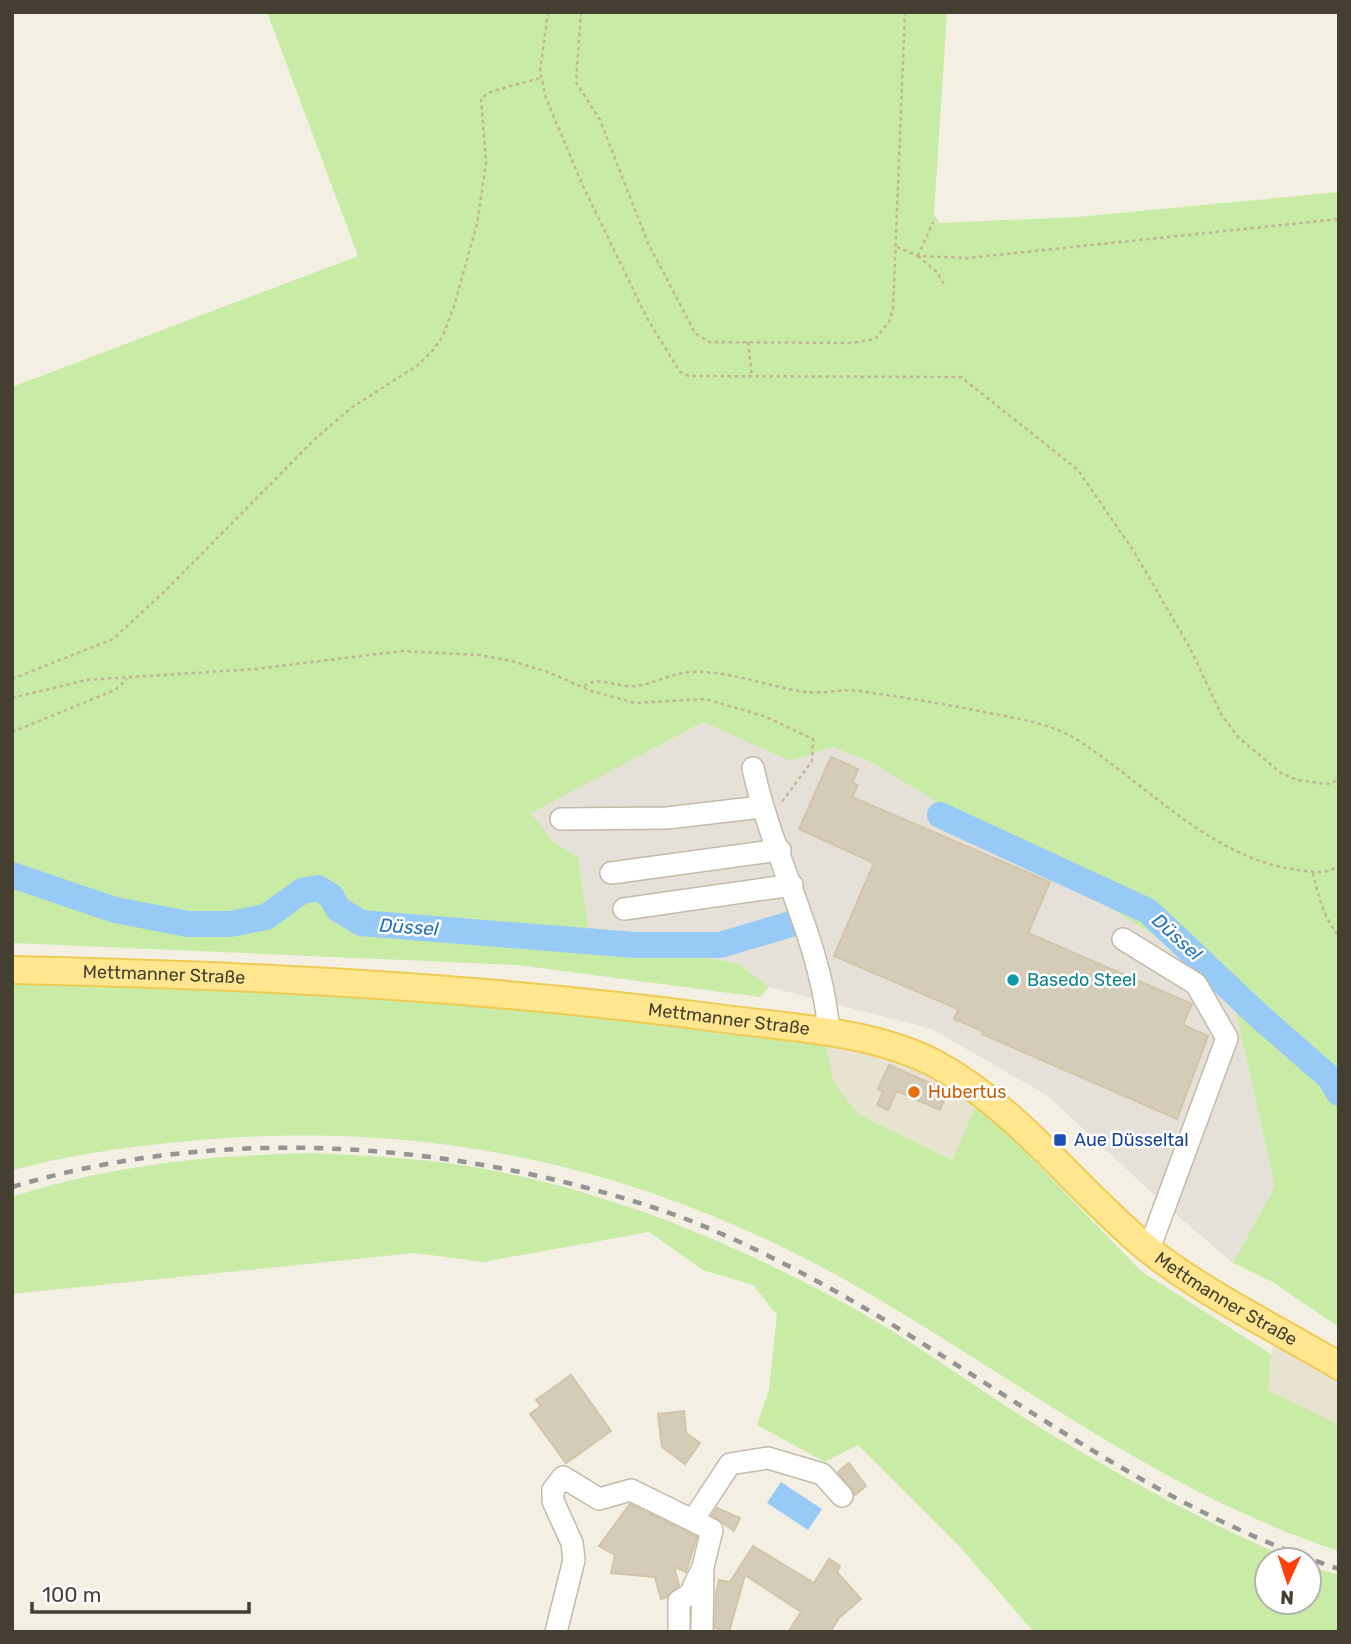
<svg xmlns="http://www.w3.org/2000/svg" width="1351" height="1644" font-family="Rubik,sans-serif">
	<rect width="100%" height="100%" fill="#f3efe2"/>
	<g fill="#e8e2d0">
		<polygon points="826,1044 923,1066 977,1102 954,1160 858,1114 833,1081"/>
		<polygon points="1273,1338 1339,1376 1339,1425 1268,1390"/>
	</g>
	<polygon fill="#e5e0d8" points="705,722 790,761 833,747 873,763 1229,981 1275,1186 1233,1263 1166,1206 1048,1096 932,1029 769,987 739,964 589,933 578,857 552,841 530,813"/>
	<g fill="#c8eca6">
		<polygon points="267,12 947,12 934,214 939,223 1077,217 1339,192 1339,1327 1271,1281 1233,1263 1275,1186 1229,981 873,763 833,747 790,761 704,722 531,813 552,841 578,857 589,933 739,964 769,987 760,997 518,965 12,943 12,387 358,256"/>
		<path d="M12,979L536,1006L826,1044L833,1081L858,1114L953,1160L977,1102L1141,1271L1271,1354L1268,1390L1339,1425V1551C1164,1494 1020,1381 863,1290C651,1167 432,1118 189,1141C134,1146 64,1155 12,1171Z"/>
		<path d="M313,1153C374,1156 436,1159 496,1171C625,1197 738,1245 853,1308C913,1341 969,1383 1026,1419C1113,1472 1200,1521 1294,1560H1267V1602H1309V1566L1339,1575V1632L1032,1630L961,1548L858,1445L825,1462L757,1425L769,1390L777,1315L753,1285L703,1270L649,1232L483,1262L415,1253L12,1294V1197C110,1165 211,1155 313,1153Z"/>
	</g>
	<polygon fill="#97caf7" points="781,1482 822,1509 808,1530 767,1503"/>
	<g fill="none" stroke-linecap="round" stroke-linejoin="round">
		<g stroke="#97caf7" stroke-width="26">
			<polyline points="940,815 1148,911 1259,1016 1330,1078 1339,1093"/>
			<polyline points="12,875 115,910 188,924 230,924 266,917 302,891 318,888 331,896 338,909 361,923 635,945 720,945 791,924"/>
		</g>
	</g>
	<g fill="#d5ccb7" stroke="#d1c4a9" stroke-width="2">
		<polygon points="831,757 858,769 852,783 858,785 852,797 1050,882 1028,933 1192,1004 1183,1025 1208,1036 1177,1119 982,1034 983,1031 954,1019 958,1009 834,956 874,863 799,829"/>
		<polygon points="889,1065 948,1091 940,1110 897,1091 888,1110 877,1105 883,1092 878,1089"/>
		<polygon points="571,1375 611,1431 566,1463 530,1414 541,1406 536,1400"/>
		<polygon points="684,1411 686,1433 700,1443 685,1464 662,1447 658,1414"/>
		<polygon points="849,1463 866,1486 855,1495 838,1472"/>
		<polygon points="630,1504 697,1537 686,1572 674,1567 679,1585 667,1597 661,1599 655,1577 611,1573 615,1555 599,1546"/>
		<polygon points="717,1508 740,1518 734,1531 712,1515"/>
		<polygon points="753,1546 814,1583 829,1559 840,1566 837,1572 861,1599 839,1618 830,1632 788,1632 801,1612 745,1575 729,1632 715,1628 716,1593 719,1580 730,1582"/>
	</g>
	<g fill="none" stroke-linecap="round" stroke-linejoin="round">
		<defs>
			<g id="minor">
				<path d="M753,768C772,858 822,940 829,1033"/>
				<polyline points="561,819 667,818 761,807"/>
				<polyline points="611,873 780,850"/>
				<polyline points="624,909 792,885"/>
				<polyline points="1123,939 1196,984 1227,1038 1149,1249"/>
				<polyline points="693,1520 730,1464 768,1458 822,1474 842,1496"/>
				<polyline points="556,1632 574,1560 572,1543 553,1501 553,1490 563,1477 599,1499 631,1490 712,1530 703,1567 702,1632"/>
				<polyline points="679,1632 679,1601 690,1594 702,1569"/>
			</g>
			<g id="major">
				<path id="s1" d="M12,970C248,975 485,987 718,1018C790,1028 871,1030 936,1064C1019,1109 1076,1190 1148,1249C1206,1295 1276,1328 1339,1366"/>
			</g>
		</defs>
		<use href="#minor" stroke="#c2bba7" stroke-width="24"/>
		<use href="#major" stroke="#f0cb54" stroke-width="30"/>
		<g stroke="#c3b594" stroke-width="2.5" stroke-dasharray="3.5 3.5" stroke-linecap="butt">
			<polyline points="548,12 540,71 546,98 582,184 647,318 680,372 689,376 961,377 1078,470 1133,550 1190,648 1221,714 1238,737 1281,773 1297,780 1327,784 1339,780"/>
			<polyline points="581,12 576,82 600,120 648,243 695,333 709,342 851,343 875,339 889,322 893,309 905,12"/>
			<polyline points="897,247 918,256 968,258 1339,219"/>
			<polyline points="918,256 937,272 945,286"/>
			<polyline points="918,256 933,222"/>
			<polyline points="748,342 752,377"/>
			<polyline points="12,679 113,639 165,591 316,438 351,408 418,365 433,350 443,336 454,306 477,224 486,163 481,98 493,91 540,78"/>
			<path d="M584,686C600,675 617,688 635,686C654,684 672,673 691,672C730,670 768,687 806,692C823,694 841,689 859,691C902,697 945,704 989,713C1020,719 1051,723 1079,741C1149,786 1213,860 1299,870C1313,872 1328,875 1339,865"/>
			<polyline points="12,698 86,680 255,669 402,651 479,655 512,661 548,672 591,691 635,703 705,699 764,716 813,739 812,761 782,802"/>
			<polyline points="12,732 115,690 127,679"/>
			<path d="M1313,873C1318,895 1324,919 1339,936"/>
		</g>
		<use href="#minor" stroke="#fff" stroke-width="21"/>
		<use href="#major" stroke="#ffe68f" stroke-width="26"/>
		<path stroke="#949494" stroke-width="4.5" stroke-dasharray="9 9" stroke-linecap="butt" d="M12,1187C221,1124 450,1141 655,1208C720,1229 797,1269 856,1303C1015,1396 1161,1511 1339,1569"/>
	</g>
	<circle fill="#0f9aa8" stroke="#fff" stroke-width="2.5" cx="1013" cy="980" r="7"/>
	<circle fill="#e8710a" stroke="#fff" stroke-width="2.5" cx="914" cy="1092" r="7"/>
	<rect fill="#1a4fb4" stroke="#fff" stroke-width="2.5" x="1053" y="1133" width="14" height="14" rx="3.5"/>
	<g text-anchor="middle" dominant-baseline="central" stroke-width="5" stroke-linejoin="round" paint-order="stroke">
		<g font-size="18" fill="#453f32" stroke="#fff">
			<text stroke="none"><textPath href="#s1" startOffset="152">Mettmanner Straße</textPath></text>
			<text stroke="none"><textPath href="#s1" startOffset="719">Mettmanner Straße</textPath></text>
			<text stroke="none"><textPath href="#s1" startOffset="1307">Mettmanner Straße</textPath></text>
		</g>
		<g font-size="18" fill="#0d838f" stroke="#fff" text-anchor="start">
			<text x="1027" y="980">Basedo Steel</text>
		</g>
		<g font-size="18" fill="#c56008" stroke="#fff" text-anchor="start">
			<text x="928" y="1092">Hubertus</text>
		</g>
		<g font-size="18" fill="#164399" stroke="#fff" text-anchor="start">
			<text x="1074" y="1140">Aue Düsseltal</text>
		</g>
		<g font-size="19" font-style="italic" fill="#2170bb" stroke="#fff">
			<text transform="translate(409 927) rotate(4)">Düssel</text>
			<text transform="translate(1177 937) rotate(42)">Düssel</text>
		</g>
	</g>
	<rect width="1351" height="1644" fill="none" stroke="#453f32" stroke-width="28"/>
	<g transform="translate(1288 1581) rotate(183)"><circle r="33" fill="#ffffff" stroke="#b5b2ad" stroke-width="2"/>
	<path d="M0-5L12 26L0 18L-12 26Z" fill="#ff410d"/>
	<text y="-10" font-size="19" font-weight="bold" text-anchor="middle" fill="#453f32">N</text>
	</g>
	<path d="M32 1602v10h217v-10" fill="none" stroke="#453f32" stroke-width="3.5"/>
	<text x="42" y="1602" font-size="21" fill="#453f32" stroke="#ffffff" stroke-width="5" paint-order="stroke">100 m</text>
</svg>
